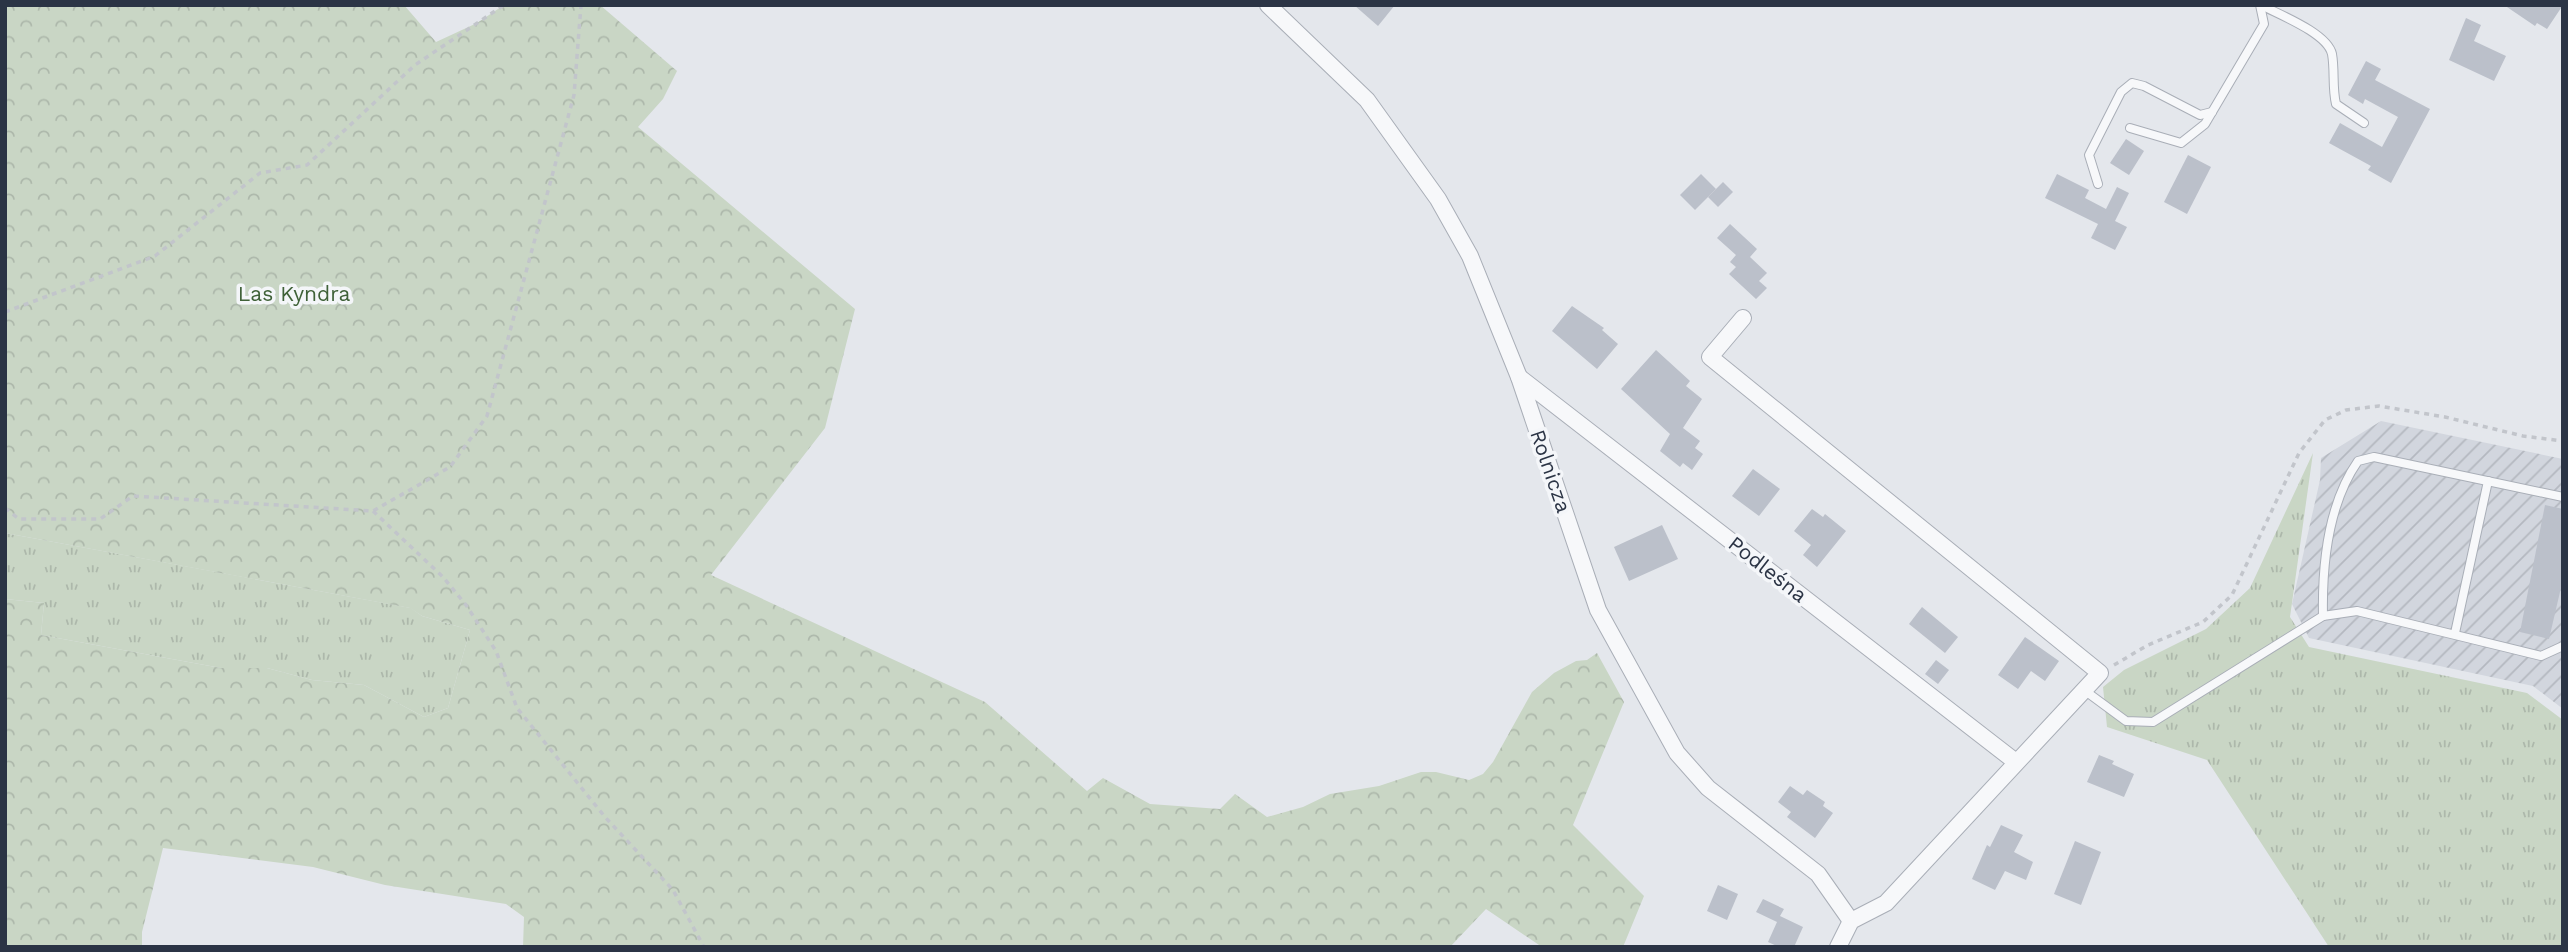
<svg xmlns="http://www.w3.org/2000/svg" width="2568" height="952" font-family="'Work Sans',sans-serif">
	<defs>
		<pattern id="industrial-furrows" width="10" height="10" patternUnits="userSpaceOnUse" patternTransform="scale(1.75)"><rect width="10" height="10" fill="#d2d6de"/><path d="M-1 1l2-2M0 10L10 0M9 11l2-2" fill="none" stroke="#b4b8c0"/></pattern>
		<pattern id="grass-tufts" width="24" height="20" patternUnits="userSpaceOnUse" patternTransform="scale(1.75)"><rect width="24" height="20" fill="#c9d6c5"/><path d="M3 7l-1-3M5 7V3M7 7l1-3M15 17l-1-3M17 17v-4M19 17l1-3" fill="none" stroke="#adb8ab"/></pattern>
		<pattern id="forest-crowns" width="20" height="18" patternUnits="userSpaceOnUse" patternTransform="scale(1.75)"><rect width="20" height="18" fill="#c9d6c5"/><path d="M2 6a3 3 0 1 1 6 0M12 15a3 3 0 1 1 6 0" fill="none" stroke="#adb8ab"/></pattern>
	</defs>
	<rect width="100%" height="100%" fill="#e4e7ec"/>
	<polygon fill="url(#industrial-furrows)" points="2381,421 2563,459 2563,709 2533,686 2309,638 2292,604 2320,480 2321,458"/>
	<g fill="url(#grass-tufts)">
		<polygon points="2313,453 2290,617 2309,647 2527,693 2563,720 2563,947 2329,947 2207,760 2107,727 2103,687 2124,670 2206,629 2250,588"/>
		<polygon points="5,533 411,608 422,616 470,630 448,708 424,717 364,685 312,680 267,668 221,668 41,635 44,603 5,599"/>
	</g>
	<polygon fill="url(#forest-crowns)" points="5,5 404,5 436,42 477,23 504,5 600,5 677,71 663,99 638,127 855,309 825,428 711,575 985,702 1087,791 1103,778 1150,804 1220,809 1235,794 1267,817 1303,807 1330,794 1379,786 1421,772 1436,772 1469,780 1483,774 1493,762 1532,692 1554,673 1576,661 1587,660 1597,653 1624,702 1573,825 1644,896 1623,947 1542,947 1486,909 1450,947 523,947 524,917 506,904 385,885 313,867 163,848 142,932 142,947 5,947 5,599 44,603 41,635 221,668 267,668 312,680 364,685 424,717 448,708 470,630 422,616 410,608 5,533"/>
	<g fill="#bbc0ca">
		<polygon points="1354,5 1395,5 1378,26"/>
		<polygon points="2504,5 2563,5 2547,29 2537,23 2535,26"/>
		<polygon points="2466,18 2481,25 2474,41 2506,56 2494,81 2449,60"/>
		<polygon points="2366,61 2381,69 2375,80 2430,109 2391,183 2368,170 2371,166 2329,143 2340,123 2382,147 2398,117 2365,99 2363,104 2348,95"/>
		<polygon points="2126,139 2144,151 2129,175 2110,163"/>
		<polygon points="2188,155 2211,167 2187,214 2164,202"/>
		<polygon points="1701,174 1716,189 1695,210 1680,195"/>
		<polygon points="2057,174 2089,190 2085,198 2106,209 2117,187 2129,193 2115,221 2127,227 2115,250 2091,238 2098,224 2045,198"/>
		<polygon points="1723,182 1733,192 1718,207 1708,197"/>
		<polygon points="1730,224 1757,249 1750,257 1767,273 1759,281 1767,288 1756,299 1729,274 1736,267 1730,262 1736,255 1717,238"/>
		<polygon points="1572,306 1604,328 1602,330 1618,344 1597,369 1552,331"/>
		<polygon points="1656,350 1690,381 1686,386 1702,399 1683,428 1700,441 1695,448 1703,454 1692,470 1683,463 1680,467 1660,451 1670,434 1621,389"/>
		<polygon points="1753,469 1780,489 1759,516 1732,496"/>
		<polygon points="2545,505 2563,509 2563,579 2549,639 2520,632"/>
		<polygon points="1812,509 1823,517 1825,514 1846,531 1817,567 1803,555 1811,545 1794,531"/>
		<polygon points="1662,525 1678,559 1629,581 1614,547"/>
		<polygon points="1922,607 1958,637 1945,653 1909,624"/>
		<polygon points="2025,637 2059,661 2045,681 2031,671 2018,689 1998,675"/>
		<polygon points="1936,660 1949,670 1938,684 1925,674"/>
		<polygon points="2099,755 2114,761 2112,764 2134,774 2124,797 2087,782"/>
		<polygon points="1790,786 1803,795 1807,790 1825,802 1823,806 1833,813 1815,838 1787,817 1791,812 1778,802"/>
		<polygon points="2001,825 2023,835 2014,852 2033,862 2026,880 2005,871 1995,890 1972,879 1987,845 1990,847"/>
		<polygon points="2075,841 2101,852 2081,905 2054,894"/>
		<polygon points="1718,885 1738,894 1727,920 1707,911"/>
		<polygon points="1763,899 1784,909 1780,916 1803,927 1794,947 1779,947 1768,942 1777,922 1756,912"/>
	</g>
	<g fill="none" stroke-linecap="round" stroke-linejoin="round">
		<defs>
			<g id="lane">
				<path d="M2261,5C2280,15 2327,33 2332,54C2335,71 2332,87 2336,104L2364,123"/>
				<polyline points="2130,128 2181,143 2205,124 2264,24 2260,5"/>
				<polyline points="2098,184 2089,155 2121,92 2132,83 2144,86 2200,115 2212,112"/>
				<path d="M2323,616C2322,565 2328,504 2358,461L2374,457L2563,497"/>
				<polyline points="2455,633 2488,481"/>
				<polyline points="2084,690 2126,721 2153,722 2323,616 2357,611 2541,656 2563,646"/>
			</g>
			<g id="street">
				<polyline points="1268,5 1367,100 1438,199 1470,256 1519,377 1598,610 1677,753 1708,788 1818,874 1851,921"/>
				<polyline points="1743,318 1710,357 2100,673 1886,903 1851,921 1838,947"/>
				<polyline points="1519,377 2016,762"/>
			</g>
		</defs>
		<use href="#lane" stroke="#a9aeb7" stroke-width="10"/>
		<use href="#street" stroke="#a9aeb7" stroke-width="18"/>
		<g stroke="#c2c5cb" stroke-width="3.5" stroke-dasharray="5 5" stroke-linecap="butt">
			<polyline points="5,312 155,256 260,173 307,165 415,65 504,5"/>
			<polyline points="5,508 19,519 100,519 133,496 373,511 450,467 487,416 574,95 581,5"/>
			<polyline points="373,511 443,577 466,605 496,651 517,708 605,817 673,890 704,947"/>
			<polyline points="2114,665 2148,645 2203,622 2232,595 2299,453 2325,420 2346,410 2379,406 2445,417 2523,436 2563,441"/>
		</g>
		<use href="#lane" stroke="#f7f8fa" stroke-width="8"/>
		<use href="#street" stroke="#f7f8fa" stroke-width="16"/>
	</g>
	<g text-anchor="middle" dominant-baseline="central" stroke-width="7" stroke-linejoin="round" paint-order="stroke">
		<g font-size="21" fill="#3f6138" stroke="#f4f6f9">
			<text x="294" y="293">Las Kyndra</text>
		</g>
		<g font-size="21" fill="#2b3445" stroke="#f4f6f9">
			<text transform="translate(1551 471) rotate(71)">Rolnicza</text>
			<text transform="translate(1768 569) rotate(38)">Podleśna</text>
		</g>
	</g>
	<rect width="2568" height="952" fill="none" stroke="#2b3445" stroke-width="14"/>
</svg>
